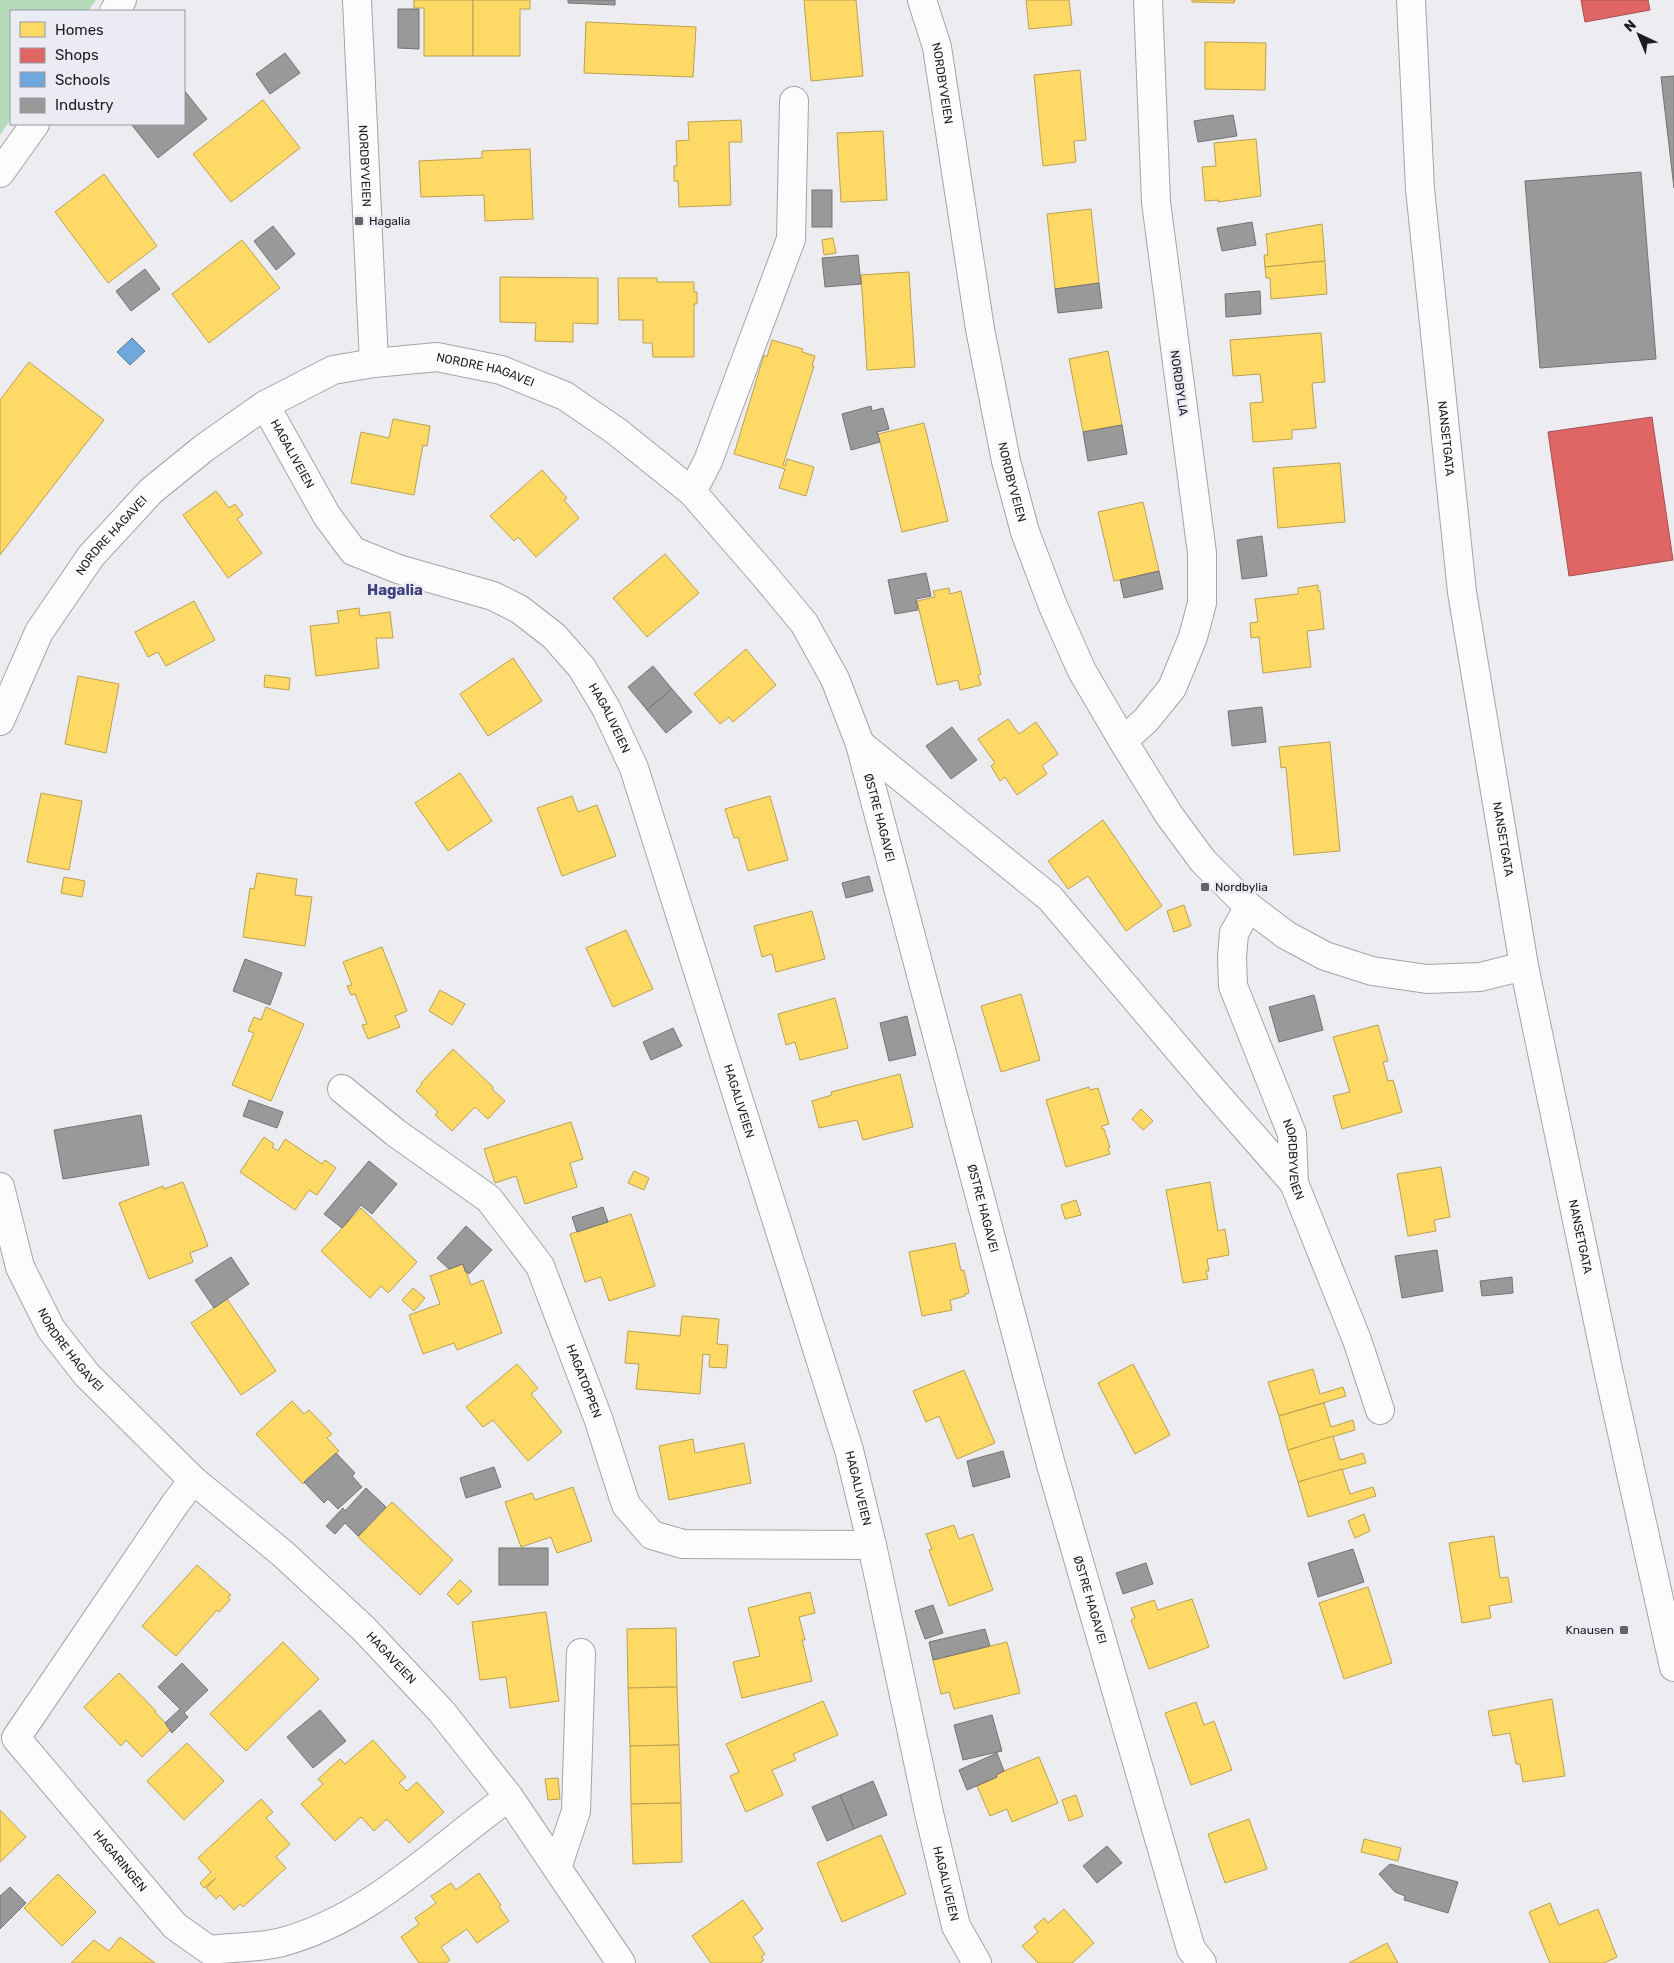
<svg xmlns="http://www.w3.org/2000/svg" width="1674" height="1963" font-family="Rubik,sans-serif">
	<rect width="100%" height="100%" fill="#ececf1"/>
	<polygon fill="#b4dcba" points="0,0 96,0 88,11 11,11 11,119 0,135"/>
	<g fill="#ffd966" stroke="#bba151">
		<polygon points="414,0 473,0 473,56 424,56 424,8 414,8"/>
		<polygon points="473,0 530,0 530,9 520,9 520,56 473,56"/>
		<polygon points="804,0 856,0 863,76 811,81"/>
		<polygon points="1026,0 1069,0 1072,25 1029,29"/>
		<polygon points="1192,0 1235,0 1234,3 1192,2"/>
		<polygon points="586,22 696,27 693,77 584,73"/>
		<polygon points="1205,42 1266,43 1265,90 1205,89"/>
		<polygon points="1080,70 1086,140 1074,141 1076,162 1043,166 1034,75"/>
		<polygon points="263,100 300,148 231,202 193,154"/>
		<polygon points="741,120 742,142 729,142 731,205 679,207 678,181 674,181 674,166 677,166 676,141 689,140 688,122"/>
		<polygon points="883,131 887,200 841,202 837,133"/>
		<polygon points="1256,139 1261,196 1218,202 1218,200 1205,201 1202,167 1216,166 1214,143"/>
		<polygon points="530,149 533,219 485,221 484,195 421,197 419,161 482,158 482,151"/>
		<polygon points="104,174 157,246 108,283 55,212"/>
		<polygon points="1091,209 1099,283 1055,289 1047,214"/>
		<polygon points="1322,224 1325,261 1265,267 1264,255 1268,255 1266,234"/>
		<polygon points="833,238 836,253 824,255 822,240"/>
		<polygon points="242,240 280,288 209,343 172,294"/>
		<polygon points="1325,261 1327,294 1271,299 1270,278 1266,278 1265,267"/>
		<polygon points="909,272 915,367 867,370 861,275"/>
		<polygon points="500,277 598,278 598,324 573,323 573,342 535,341 536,323 500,322"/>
		<polygon points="618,278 657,278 657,282 694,282 694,292 697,292 697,304 694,304 694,357 653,357 652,343 643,343 643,320 619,320"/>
		<polygon points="1321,333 1325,382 1312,383 1316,428 1292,430 1292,439 1253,442 1250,403 1263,402 1260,374 1233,376 1230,340"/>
		<polygon points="772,340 803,349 802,352 815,356 812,366 814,366 783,465 785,466 787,459 814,467 806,496 779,488 785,469 734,454 764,355 767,357"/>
		<polygon points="1108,351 1122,425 1083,432 1069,359"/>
		<polygon points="29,362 104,420 0,555 0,400"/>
		<polygon points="393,419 430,426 427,446 423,445 414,495 351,483 361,432 389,438"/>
		<polygon points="924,423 948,521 902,532 878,434"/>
		<polygon points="1340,463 1345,522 1278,528 1273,468"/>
		<polygon points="542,470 567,498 564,500 579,518 536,557 518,537 514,541 490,516"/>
		<polygon points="216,491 229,508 235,504 243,515 237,519 262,553 228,578 183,515"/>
		<polygon points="1143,502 1159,571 1114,581 1098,512"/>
		<polygon points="665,554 699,593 647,637 613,598"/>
		<polygon points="1318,585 1318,591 1320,591 1324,629 1307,631 1311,667 1263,673 1259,637 1251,638 1250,623 1258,622 1255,599 1298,594 1298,588"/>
		<polygon points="949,588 950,594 961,591 981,674 978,675 981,685 960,690 958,680 937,685 917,601 935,597 933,591"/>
		<polygon points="194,601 215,640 166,666 158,652 148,657 135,632"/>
		<polygon points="359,608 360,616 390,612 393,638 376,638 379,668 316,676 310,626 339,623 337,611"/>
		<polygon points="746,649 776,685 733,722 729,717 720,724 694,694"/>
		<polygon points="513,658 542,701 488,736 460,694"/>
		<polygon points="265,675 290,678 289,690 264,687"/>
		<polygon points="78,676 119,684 106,753 65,744"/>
		<polygon points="1008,719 1019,734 1036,722 1058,754 1042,766 1047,774 1017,795 1005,777 1000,781 991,766 995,763 978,739"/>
		<polygon points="1330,742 1340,851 1294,855 1286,767 1281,768 1279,747"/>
		<polygon points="460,773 492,821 448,851 415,803"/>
		<polygon points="41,793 82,801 69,870 27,862"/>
		<polygon points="572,796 578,812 597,805 616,856 562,876 537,808"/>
		<polygon points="770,796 788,860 748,871 738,837 734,838 725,809"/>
		<polygon points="1103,820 1162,906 1126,931 1088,876 1068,889 1048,861"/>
		<polygon points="257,873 297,879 295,895 312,897 305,946 243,937 250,888 254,889"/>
		<polygon points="64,877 85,881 82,897 61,893"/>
		<polygon points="1184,905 1191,926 1174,932 1167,911"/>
		<polygon points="812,911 825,959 776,972 772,954 762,957 754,926"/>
		<polygon points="626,930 653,989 613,1007 586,948"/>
		<polygon points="382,947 407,1011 395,1016 400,1027 368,1039 362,1025 367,1024 355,994 351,995 347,986 352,985 343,962"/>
		<polygon points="440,990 465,1004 452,1025 429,1011"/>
		<polygon points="1021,994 1040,1060 1001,1072 981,1006"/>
		<polygon points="835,998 848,1048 800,1060 795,1042 786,1045 778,1014"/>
		<polygon points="266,1007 304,1024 271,1101 232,1085 254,1033 248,1031 254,1017 261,1020"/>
		<polygon points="1378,1025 1388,1061 1383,1062 1388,1081 1393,1080 1402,1112 1342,1129 1333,1096 1350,1092 1333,1037"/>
		<polygon points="453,1049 493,1087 492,1089 505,1101 488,1119 475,1107 452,1131 435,1115 438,1112 416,1091 422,1084 421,1083"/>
		<polygon points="900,1074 913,1127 863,1140 857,1120 819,1128 812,1101 832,1095 831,1092"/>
		<polygon points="1089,1087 1090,1090 1098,1088 1109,1124 1102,1126 1102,1129 1104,1129 1110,1147 1108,1148 1110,1154 1066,1167 1046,1100"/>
		<polygon points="1141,1109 1153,1121 1143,1130 1132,1119"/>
		<polygon points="571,1122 583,1159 570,1163 577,1187 525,1204 516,1176 495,1183 484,1149"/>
		<polygon points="264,1137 274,1144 272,1147 278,1151 285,1139 322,1164 325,1160 336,1168 317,1195 309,1190 295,1210 240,1172"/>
		<polygon points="1441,1167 1450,1217 1434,1220 1436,1231 1408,1236 1397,1174"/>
		<polygon points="634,1171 649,1178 644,1190 628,1183"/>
		<polygon points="183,1182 208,1246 190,1253 193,1262 149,1279 119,1203 163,1186 164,1189"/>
		<polygon points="1210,1182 1218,1231 1225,1229 1229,1255 1207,1259 1209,1271 1206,1271 1208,1279 1183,1283 1166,1190"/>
		<polygon points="1076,1200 1081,1215 1065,1219 1061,1205"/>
		<polygon points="361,1208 417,1262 388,1293 381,1286 370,1298 321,1251"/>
		<polygon points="631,1214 655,1286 609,1301 601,1277 585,1282 570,1234"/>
		<polygon points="955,1243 961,1271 964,1270 969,1293 965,1294 965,1296 950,1300 952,1310 922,1316 909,1252"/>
		<polygon points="463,1264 471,1285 483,1280 502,1333 457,1350 454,1343 423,1354 409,1315 440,1304 430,1276"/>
		<polygon points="413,1288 425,1298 414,1311 402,1300"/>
		<polygon points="227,1299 276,1371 241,1395 191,1323"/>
		<polygon points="682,1316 719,1319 717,1344 728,1345 726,1368 709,1367 710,1355 703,1354 700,1394 636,1389 639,1364 625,1363 628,1331 680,1336"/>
		<polygon points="517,1364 538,1388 531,1394 562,1432 528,1461 493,1420 483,1427 466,1407"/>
		<polygon points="1133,1364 1170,1435 1135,1454 1098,1383"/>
		<polygon points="1313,1369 1320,1394 1343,1387 1346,1396 1279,1416 1268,1382"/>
		<polygon points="964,1370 995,1443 957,1459 939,1416 926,1422 913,1391"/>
		<polygon points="292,1401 304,1414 309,1410 332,1434 327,1438 339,1451 303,1484 256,1434"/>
		<polygon points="1324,1403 1331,1427 1353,1420 1355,1430 1288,1450 1279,1416"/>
		<polygon points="1333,1436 1340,1460 1363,1453 1366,1463 1298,1482 1288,1450"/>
		<polygon points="693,1439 695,1453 744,1443 751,1483 669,1500 659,1446"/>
		<polygon points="1342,1469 1350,1494 1373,1487 1376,1496 1308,1517 1298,1482"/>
		<polygon points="573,1487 592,1541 557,1553 551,1537 521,1547 505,1502 532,1493 535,1500"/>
		<polygon points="392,1502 453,1560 420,1595 358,1537"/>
		<polygon points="1364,1514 1370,1531 1355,1538 1348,1521"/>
		<polygon points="954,1525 959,1539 973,1534 993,1590 949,1606 929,1550 932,1549 926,1534"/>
		<polygon points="1494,1536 1500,1578 1508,1577 1512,1602 1489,1606 1491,1618 1462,1623 1449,1543"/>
		<polygon points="197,1565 231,1595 228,1597 230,1600 219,1612 217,1610 176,1656 142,1626"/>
		<polygon points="460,1580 472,1591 458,1605 447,1594"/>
		<polygon points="1368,1587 1392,1663 1344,1679 1319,1603"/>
		<polygon points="810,1592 815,1613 799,1617 805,1640 802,1640 812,1681 742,1698 733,1662 760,1656 748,1608"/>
		<polygon points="1192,1599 1209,1647 1149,1669 1131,1620 1135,1618 1131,1608 1154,1600 1158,1610"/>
		<polygon points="546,1612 559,1701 510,1708 506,1677 480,1680 472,1622"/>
		<polygon points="676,1628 677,1687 628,1688 627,1629"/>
		<polygon points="283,1642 319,1679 246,1751 210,1714"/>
		<polygon points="1007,1642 1020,1693 954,1709 949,1692 941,1694 933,1660"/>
		<polygon points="119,1673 156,1711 155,1712 171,1729 142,1757 126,1740 121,1746 84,1707"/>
		<polygon points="677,1687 679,1745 630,1746 628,1688"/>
		<polygon points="1552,1699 1565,1776 1523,1782 1520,1764 1516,1764 1510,1733 1493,1736 1488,1711"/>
		<polygon points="823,1701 838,1735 793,1754 796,1760 772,1770 783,1795 746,1812 730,1776 739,1772 726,1744"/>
		<polygon points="1196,1702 1204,1725 1214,1721 1232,1770 1191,1785 1165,1713"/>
		<polygon points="373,1740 406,1777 399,1783 407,1791 417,1782 444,1812 409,1843 387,1819 374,1831 361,1817 335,1841 301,1804 323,1784 318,1779 340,1759 345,1764"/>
		<polygon points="187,1743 224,1781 184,1820 147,1781"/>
		<polygon points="679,1745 681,1803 631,1804 630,1746"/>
		<polygon points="1039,1757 1058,1803 1012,1822 1007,1809 990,1816 977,1786 997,1777 996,1775 1004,1771"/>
		<polygon points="558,1778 560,1799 548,1800 545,1779"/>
		<polygon points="1076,1795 1083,1816 1069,1821 1062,1800"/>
		<polygon points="261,1799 273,1812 266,1818 290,1844 276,1857 286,1868 243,1907 240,1904 234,1910 220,1895 216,1899 206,1888 216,1878 204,1888 200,1883 211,1872 198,1858"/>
		<polygon points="681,1803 682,1862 633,1864 631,1804"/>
		<polygon points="0,1810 26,1837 0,1862"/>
		<polygon points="1249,1819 1267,1869 1225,1883 1208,1834"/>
		<polygon points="881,1835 906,1894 842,1922 817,1863"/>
		<polygon points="1364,1839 1401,1848 1398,1861 1361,1852"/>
		<polygon points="479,1873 501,1905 499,1907 509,1921 477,1943 467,1929 441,1947 450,1960 446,1963 419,1963 401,1937 419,1924 415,1918 436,1903 431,1896 451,1883 456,1890"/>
		<polygon points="58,1874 96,1912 62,1946 24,1908"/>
		<polygon points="743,1900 763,1929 753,1937 765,1954 761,1957 764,1960 760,1963 711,1963 692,1936"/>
		<polygon points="1550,1903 1559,1925 1598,1909 1617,1957 1604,1963 1550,1963 1529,1912"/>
		<polygon points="1064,1909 1094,1943 1072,1963 1038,1963 1022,1946 1038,1932 1034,1927 1044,1918 1048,1923"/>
		<polygon points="120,1937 155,1963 71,1963 94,1940 109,1951"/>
		<polygon points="1387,1943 1398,1963 1349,1963"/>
	</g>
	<g fill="#e06666" stroke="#a55051">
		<polygon points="1581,0 1648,0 1650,10 1585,22"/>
		<polygon points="1652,417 1673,560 1569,576 1548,432"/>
	</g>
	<polygon fill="#6fa8dc" stroke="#567ea4" points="132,338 145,351 130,365 117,352"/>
	<g fill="#999" stroke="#747475">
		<polygon points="568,0 615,0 615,5 568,3"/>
		<polygon points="398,9 419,9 419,49 398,48"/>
		<polygon points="285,53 300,73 270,94 256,74"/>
		<polygon points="1674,76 1674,188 1661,77"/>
		<polygon points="184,90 207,119 158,158 131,124 184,124"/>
		<polygon points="1233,115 1237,136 1198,142 1194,121"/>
		<polygon points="1641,172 1656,359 1540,368 1525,181"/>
		<rect x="812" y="190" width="20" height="37"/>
		<polygon points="1252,222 1256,245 1222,251 1217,228"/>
		<polygon points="273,226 295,254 276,270 254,241"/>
		<polygon points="858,255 861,284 825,287 822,258"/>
		<polygon points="145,269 160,289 131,311 116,291"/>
		<polygon points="1099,283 1102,308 1058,313 1055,289"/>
		<polygon points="1260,291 1261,314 1226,317 1225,294"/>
		<polygon points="871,406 872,411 883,408 889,429 877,432 880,442 851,450 842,414"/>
		<polygon points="1122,425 1127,454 1088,461 1083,432"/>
		<polygon points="1262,536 1267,576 1242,579 1237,540"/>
		<polygon points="1159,571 1163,589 1124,598 1120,580"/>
		<polygon points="926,573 931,596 916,599 918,610 895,614 888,580"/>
		<polygon points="653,666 672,689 647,710 628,687"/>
		<polygon points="672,689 692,712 666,733 647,710"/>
		<polygon points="1262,707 1266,742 1232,746 1228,711"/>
		<polygon points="952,727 977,760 951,779 926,746"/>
		<polygon points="869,876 873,891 846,898 842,883"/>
		<polygon points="245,959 282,973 270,1005 233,991"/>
		<polygon points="1314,995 1323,1030 1279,1042 1269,1007"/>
		<polygon points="907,1016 916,1055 889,1061 880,1023"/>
		<polygon points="673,1028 682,1046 651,1060 643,1042"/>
		<polygon points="249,1100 283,1112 277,1128 243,1116"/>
		<polygon points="141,1115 149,1165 63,1179 54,1130"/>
		<polygon points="369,1161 397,1184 372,1214 361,1205 342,1228 324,1214"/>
		<polygon points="603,1207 608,1222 577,1232 572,1217"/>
		<polygon points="466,1226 492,1250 469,1274 465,1271 463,1264 449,1269 437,1258"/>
		<polygon points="1437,1250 1443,1291 1402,1298 1395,1256"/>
		<polygon points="231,1257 249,1284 214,1308 195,1280"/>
		<polygon points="1512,1277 1513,1293 1482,1296 1480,1281"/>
		<polygon points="1003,1451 1010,1477 973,1487 967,1461"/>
		<polygon points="336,1453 355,1473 352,1476 362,1487 338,1509 328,1499 324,1503 304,1482"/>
		<polygon points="494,1467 501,1487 466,1498 460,1478"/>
		<polygon points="366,1488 386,1507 358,1536 345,1523 335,1534 326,1526 343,1508 345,1511"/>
		<rect x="499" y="1548" width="49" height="37"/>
		<polygon points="1353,1549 1364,1582 1318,1597 1308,1563"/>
		<polygon points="1146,1563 1153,1584 1123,1594 1116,1573"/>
		<polygon points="933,1605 943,1633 925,1639 915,1611"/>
		<polygon points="985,1629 990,1646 933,1660 929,1642"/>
		<polygon points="182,1663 208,1690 184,1713 188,1717 172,1733 165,1723 180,1709 158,1687"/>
		<polygon points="320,1710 346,1741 313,1768 287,1737"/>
		<polygon points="992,1715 1002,1751 963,1760 954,1725"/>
		<polygon points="997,1753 1004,1771 996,1775 997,1777 967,1790 959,1770"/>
		<polygon points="873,1781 887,1815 854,1829 840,1795"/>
		<polygon points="840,1795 854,1829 827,1841 812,1807"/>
		<polygon points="1107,1846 1122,1863 1097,1883 1083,1866"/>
		<polygon points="1390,1864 1458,1882 1448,1913 1404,1900 1405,1896 1395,1892 1379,1874"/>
		<polygon points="10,1887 26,1903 0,1929 0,1896"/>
	</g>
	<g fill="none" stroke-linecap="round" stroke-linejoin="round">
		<defs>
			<g id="minor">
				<path id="s1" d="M357,0L374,363"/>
				<path id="s2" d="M922,0L937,47L980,329L1006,461L1025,532L1053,606L1082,671L1123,741L1169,815L1203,861L1249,907L1286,935L1325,956L1372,971L1427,979L1480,977L1524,966"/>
				<polyline points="114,11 122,0"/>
				<polyline points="0,173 35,124"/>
				<path id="s3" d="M265,405L327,516L353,551L398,569L493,596L519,609L554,636L582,668L606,708L634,768L849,1450L872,1545L929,1813L956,1926L977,1963"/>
				<polyline points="692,492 708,461 791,239 794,101"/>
				<path id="s4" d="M0,721L39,632L91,556L151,491L204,448L265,405L333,370L374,363L437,357L501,370L565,396L616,431L692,492L759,569L804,623L835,679L860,744L1051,1465L1191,1949L1202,1963"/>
				<polyline points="1123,741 1146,720 1172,688 1193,637 1202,603 1202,553 1156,202 1148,0"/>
				<polyline points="860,744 1050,898 1217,1095 1294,1183"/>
				<path id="s5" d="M1249,907L1234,933L1232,957L1233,986L1292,1134L1294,1183L1357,1340L1380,1410"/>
				<path id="s6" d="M342,1089L396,1133L489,1199L540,1266L598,1418L626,1505L652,1535L683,1544L872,1545"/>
				<path id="s7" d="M0,1187L20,1267L51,1329L87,1375L193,1480L282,1553L364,1629L441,1711L509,1797L621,1963"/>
				<path id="s8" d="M193,1480L175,1504L16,1738L175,1926L209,1950C232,1947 260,1948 282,1942C371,1918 436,1849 509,1797"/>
				<polyline points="557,1868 576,1811 581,1653"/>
			</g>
			<g id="secondary">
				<path id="s9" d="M1411,0L1420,189L1462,592L1524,966L1609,1374L1674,1667"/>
			</g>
		</defs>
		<use href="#minor" stroke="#a4a5a8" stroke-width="30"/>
		<use href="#secondary" stroke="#a4a5a8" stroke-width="30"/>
		<use href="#minor" stroke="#fcfcfd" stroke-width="28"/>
		<use href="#secondary" stroke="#fcfcfd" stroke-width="28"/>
	</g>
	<g fill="#656569" stroke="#eaebf3" stroke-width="2">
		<rect x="354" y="216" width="10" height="10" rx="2.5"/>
		<rect x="1200" y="882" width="10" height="10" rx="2.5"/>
		<rect x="1619" y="1625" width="10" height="10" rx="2.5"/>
	</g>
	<g text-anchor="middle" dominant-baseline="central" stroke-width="5" stroke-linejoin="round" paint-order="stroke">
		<g font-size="12" fill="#1c1d20" stroke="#eaebf3">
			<text stroke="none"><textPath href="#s2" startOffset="86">NORDBYVEIEN</textPath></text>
			<text stroke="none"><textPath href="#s1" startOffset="166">NORDBYVEIEN</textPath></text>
			<text stroke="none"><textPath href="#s4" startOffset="652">NORDRE HAGAVEI</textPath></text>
			<text transform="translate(1179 383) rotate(82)">NORDBYLIA</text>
			<text stroke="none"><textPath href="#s9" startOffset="440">NANSETGATA</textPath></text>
			<text stroke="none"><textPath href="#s3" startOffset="56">HAGALIVEIEN</textPath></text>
			<text stroke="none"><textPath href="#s2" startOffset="491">NORDBYVEIEN</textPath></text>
			<text stroke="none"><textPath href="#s4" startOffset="218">NORDRE HAGAVEI</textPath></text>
			<text stroke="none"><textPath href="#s3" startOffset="491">HAGALIVEIEN</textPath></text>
			<text stroke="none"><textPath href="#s4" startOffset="1278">ØSTRE HAGAVEI</textPath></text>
			<text stroke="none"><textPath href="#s9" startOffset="845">NANSETGATA</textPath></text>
			<text stroke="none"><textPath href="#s3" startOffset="896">HAGALIVEIEN</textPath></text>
			<text stroke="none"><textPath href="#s5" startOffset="268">NORDBYVEIEN</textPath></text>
			<text stroke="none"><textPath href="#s4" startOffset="1682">ØSTRE HAGAVEI</textPath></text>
			<text stroke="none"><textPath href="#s9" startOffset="1250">NANSETGATA</textPath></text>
			<text stroke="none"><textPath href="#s7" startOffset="180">NORDRE HAGAVEI</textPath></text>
			<text stroke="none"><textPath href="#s6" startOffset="391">HAGATOPPEN</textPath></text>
			<text stroke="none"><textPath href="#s3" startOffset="1301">HAGALIVEIEN</textPath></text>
			<text stroke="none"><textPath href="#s4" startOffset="2088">ØSTRE HAGAVEI</textPath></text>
			<text stroke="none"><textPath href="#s7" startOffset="626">HAGAVEIEN</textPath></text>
			<text stroke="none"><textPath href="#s8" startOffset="474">HAGARINGEN</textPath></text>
			<text stroke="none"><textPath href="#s3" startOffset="1706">HAGALIVEIEN</textPath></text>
		</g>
		<g font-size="12" fill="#1c1d20" stroke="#eaebf3" text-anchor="start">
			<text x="369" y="221">Hagalia</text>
			<text x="1215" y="887">Nordbylia</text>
			<text x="1614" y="1630" text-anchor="end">Knausen</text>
		</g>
		<g font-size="15" font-weight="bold" fill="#3d407c" stroke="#eaebf3">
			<text x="395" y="590">Hagalia</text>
		</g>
	</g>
	<rect x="10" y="10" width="175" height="115" fill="#eaebf3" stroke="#98999f"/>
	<rect x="20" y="22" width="25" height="15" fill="#ffd966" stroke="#98999f"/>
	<text x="55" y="35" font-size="15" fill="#1c1d20">Homes</text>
	<rect x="20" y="48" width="25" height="15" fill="#e06666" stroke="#98999f"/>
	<text x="55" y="60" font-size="15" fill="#1c1d20">Shops</text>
	<rect x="20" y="72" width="25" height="15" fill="#6fa8dc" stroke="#98999f"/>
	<text x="55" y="85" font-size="15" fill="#1c1d20">Schools</text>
	<rect x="20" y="98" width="25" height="15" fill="#999999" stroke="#98999f"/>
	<text x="55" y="110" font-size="15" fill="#1c1d20">Industry</text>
	<g transform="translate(1639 35) rotate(316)" stroke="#eaebf3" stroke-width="4" paint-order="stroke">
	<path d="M0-4L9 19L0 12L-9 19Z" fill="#1c1d20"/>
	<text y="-8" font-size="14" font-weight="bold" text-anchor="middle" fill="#1c1d20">N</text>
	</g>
</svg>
